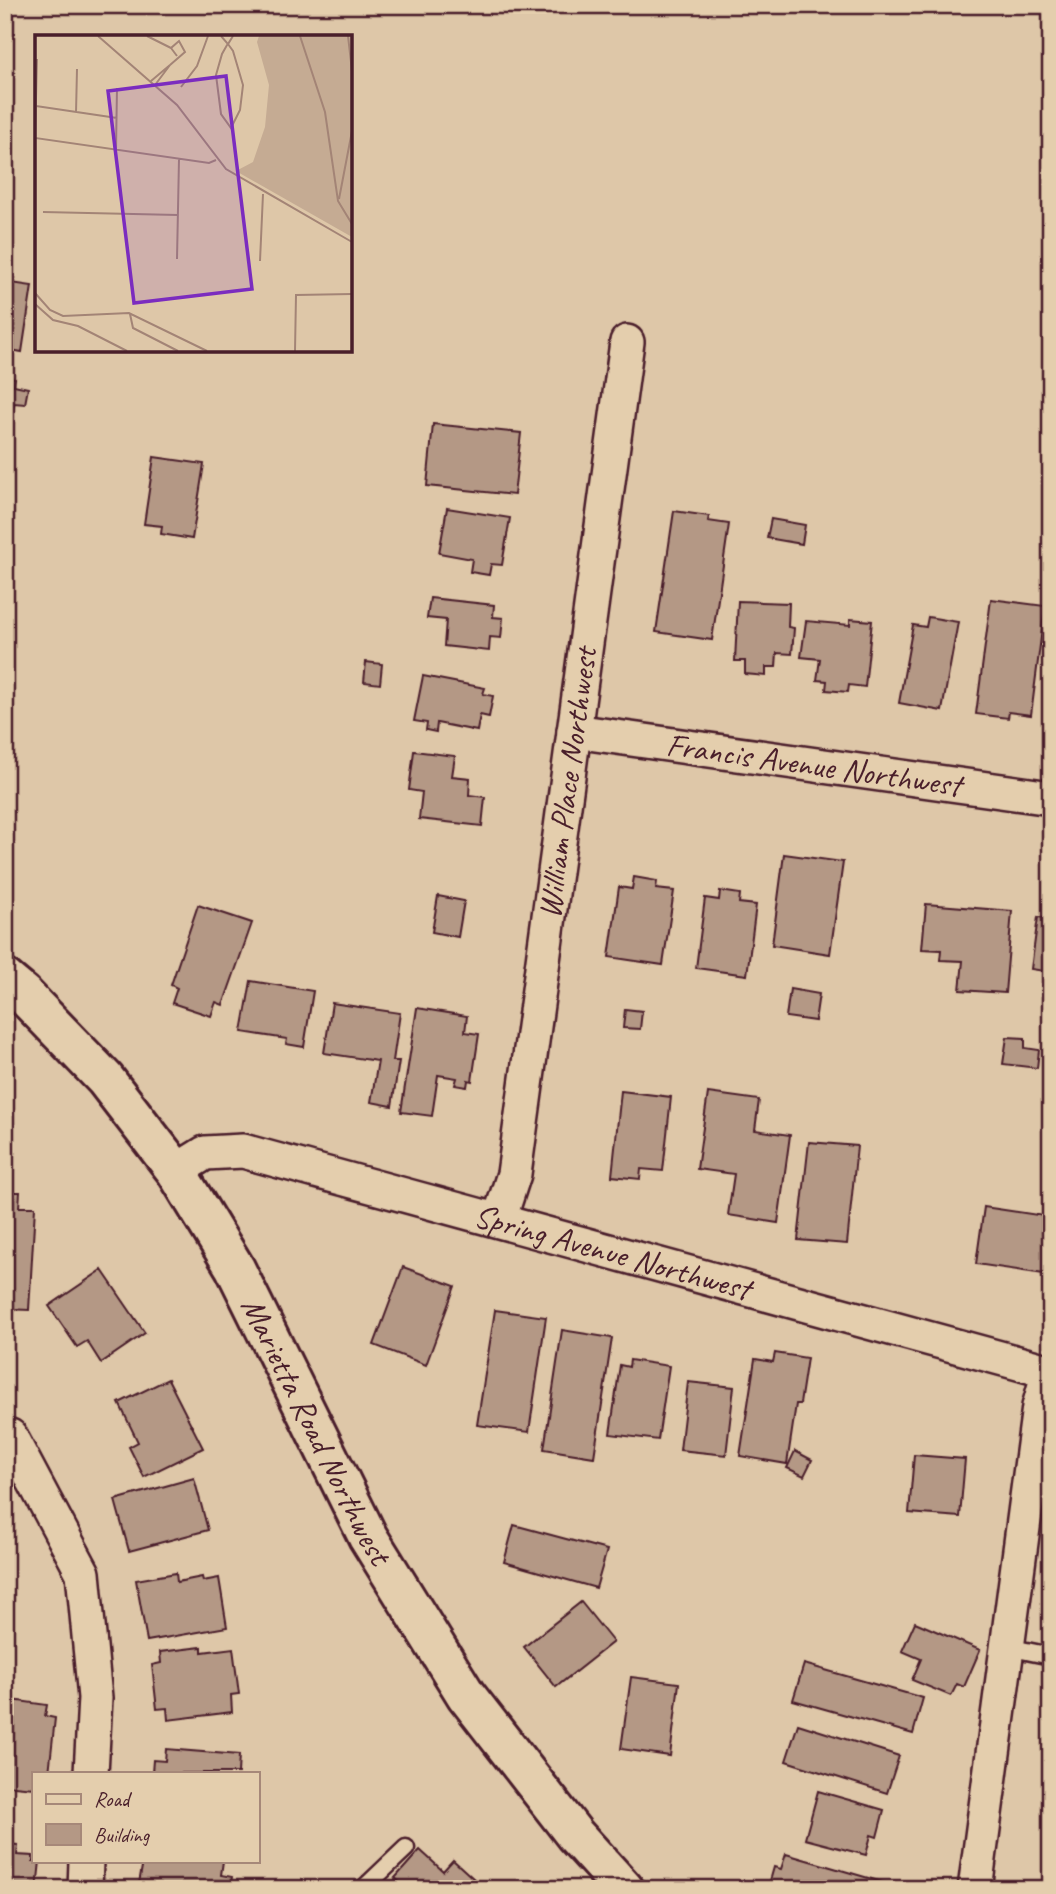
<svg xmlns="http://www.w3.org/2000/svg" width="1056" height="1894" font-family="Caveat,sans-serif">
	<rect width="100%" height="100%" fill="#dec7a8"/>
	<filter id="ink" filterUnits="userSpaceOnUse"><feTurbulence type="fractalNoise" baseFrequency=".0143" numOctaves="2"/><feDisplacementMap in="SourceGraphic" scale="14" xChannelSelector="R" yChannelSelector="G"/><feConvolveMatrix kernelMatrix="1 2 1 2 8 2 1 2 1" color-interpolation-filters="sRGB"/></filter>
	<g filter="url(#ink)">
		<g fill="#b49885" stroke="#4a1f2b" stroke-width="2">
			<polygon points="5,282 32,286 22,352 5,349"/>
			<polygon points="5,376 15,378 14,385 28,388 25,404 14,403 7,443 5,443"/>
			<polygon points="433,424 521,433 514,495 427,486"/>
			<polygon points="154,457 204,464 192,539 161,534 162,526 144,524"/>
			<polygon points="447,508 510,518 502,565 491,564 489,575 470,572 472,559 439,553"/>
			<polygon points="674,511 709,516 708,521 729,524 712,640 656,632"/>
			<polygon points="771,519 805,525 802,544 767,538"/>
			<polygon points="430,598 494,605 493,617 503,618 501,638 490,637 489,651 444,646 446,620 427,618"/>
			<polygon points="991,599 1045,606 1031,715 1009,712 1008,718 976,714"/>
			<polygon points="738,601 789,603 788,627 794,628 792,654 777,653 776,667 766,667 766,676 745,674 745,661 735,661"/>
			<polygon points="928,617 958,622 942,711 899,703 913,625 926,627"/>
			<polygon points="850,619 872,621 865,687 849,685 848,692 826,690 827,681 817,680 820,659 801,657 806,621 850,625"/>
			<polygon points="366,662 382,664 380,684 364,682"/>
			<polygon points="423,676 485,688 483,694 493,696 489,717 480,715 477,731 437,723 436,732 426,730 427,723 414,721"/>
			<polygon points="414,751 455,756 452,776 470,778 469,795 485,797 482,826 419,819 422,792 409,790"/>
			<polygon points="784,854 843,862 830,954 772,945"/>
			<polygon points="634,877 657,881 656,889 674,891 663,965 609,957 619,887 632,889"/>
			<polygon points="720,891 740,894 739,903 756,905 747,975 696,968 705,898 719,900"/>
			<polygon points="438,896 464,901 458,937 432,932"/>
			<polygon points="926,904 1012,911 1005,993 960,990 963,961 940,960 941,950 922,949"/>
			<polygon points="198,905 252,923 223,1005 216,1002 211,1016 172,1003 177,988 171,985"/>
			<polygon points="1038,917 1051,919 1051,972 1031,969"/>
			<polygon points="251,981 313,991 304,1047 286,1044 287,1039 242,1032"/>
			<polygon points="790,989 819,994 815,1021 786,1017"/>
			<polygon points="332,1003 400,1013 393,1061 399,1061 392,1106 371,1102 378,1061 324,1053"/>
			<polygon points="417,1008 467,1016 465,1032 479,1034 472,1081 468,1080 467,1087 455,1085 457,1078 438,1075 432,1116 401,1112"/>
			<polygon points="625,1009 642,1011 640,1029 623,1028"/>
			<polygon points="1007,1037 1025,1038 1025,1048 1039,1050 1037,1068 1003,1064"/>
			<polygon points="621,1091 671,1097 663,1171 641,1169 640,1179 612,1176"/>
			<polygon points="708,1093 759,1100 755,1130 790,1135 778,1223 728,1215 734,1174 697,1169"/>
			<polygon points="809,1142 857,1146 847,1244 798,1240"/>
			<polygon points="5,1192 20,1192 19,1207 35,1207 29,1310 5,1309"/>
			<polygon points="984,1207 1051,1217 1051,1275 976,1264"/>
			<polygon points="403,1267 455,1286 426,1365 374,1345"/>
			<polygon points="102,1270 145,1333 101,1363 87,1341 77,1347 49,1306"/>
			<polygon points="495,1310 546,1317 529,1432 477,1425"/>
			<polygon points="562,1330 612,1338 594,1457 544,1449"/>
			<polygon points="775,1353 807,1358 800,1404 796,1404 787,1464 740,1456 755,1359 773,1362"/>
			<polygon points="630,1360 669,1366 658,1440 610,1434 620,1365 629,1367"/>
			<polygon points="168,1379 203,1448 144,1477 129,1447 138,1442 119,1403"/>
			<polygon points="688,1382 734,1387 726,1455 680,1450"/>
			<polygon points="795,1451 812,1460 804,1476 787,1468"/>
			<polygon points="914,1455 965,1459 960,1517 909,1513"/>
			<polygon points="194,1478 208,1530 129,1551 115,1500"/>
			<polygon points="514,1525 607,1550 596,1588 504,1562"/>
			<polygon points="176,1573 177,1582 202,1577 203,1581 219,1578 227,1627 147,1641 136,1580"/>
			<polygon points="581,1602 613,1642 556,1687 524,1647"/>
			<polygon points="915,1622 980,1650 964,1687 957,1684 951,1696 912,1680 921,1659 902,1651"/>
			<polygon points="202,1647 202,1652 233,1648 239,1694 231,1695 232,1712 168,1720 167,1708 157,1709 152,1665 161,1663 160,1652"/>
			<polygon points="804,1664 923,1698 913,1734 793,1700"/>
			<polygon points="631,1677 679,1683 670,1756 621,1749"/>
			<polygon points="5,1699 47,1705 45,1716 55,1718 49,1773 33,1773 33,1788 5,1785"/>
			<polygon points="798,1724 899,1756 887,1793 786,1761"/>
			<polygon points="166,1749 239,1755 238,1773 152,1773 153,1760 165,1761"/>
			<polygon points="818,1791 884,1810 877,1837 871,1835 866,1855 805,1839"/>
			<polygon points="5,1844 18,1845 17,1855 33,1856 33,1861 40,1861 37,1889 5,1889"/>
			<polygon points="420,1850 443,1871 453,1860 485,1889 407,1889 395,1878"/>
			<polygon points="786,1854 889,1884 888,1889 768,1888 774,1867 781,1869"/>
			<polygon points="143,1861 223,1861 221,1875 232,1877 230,1889 138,1889"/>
		</g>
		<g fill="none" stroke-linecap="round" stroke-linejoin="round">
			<defs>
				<g id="lane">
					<polyline points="1007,1647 1051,1656"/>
					<polyline points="363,1889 406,1848"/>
				</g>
				<g id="street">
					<path id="s1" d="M574,731L1051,798"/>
					<path id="s2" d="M176,1171L205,1153L243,1151L1051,1372"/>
					<path id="s3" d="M499,1220L514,1174L627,342"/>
					<polyline points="5,1442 10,1436 83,1573 95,1698 91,1773"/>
					<polyline points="85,1889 86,1861"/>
					<polyline points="975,1889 1039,1407 1049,1371"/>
				</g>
				<g id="secondary">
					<path id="s4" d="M5,979L23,994L105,1079L176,1171L235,1268L368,1537L466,1695L575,1835L624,1889"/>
				</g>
			</defs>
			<use href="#lane" stroke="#4a1f2b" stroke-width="21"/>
			<use href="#street" stroke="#4a1f2b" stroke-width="38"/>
			<use href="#secondary" stroke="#4a1f2b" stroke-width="44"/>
			<use href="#lane" stroke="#e4cead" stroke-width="16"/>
			<use href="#street" stroke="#e4cead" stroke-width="33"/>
			<use href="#secondary" stroke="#e4cead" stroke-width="38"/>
		</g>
	</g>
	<g text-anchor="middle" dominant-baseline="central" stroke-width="7" stroke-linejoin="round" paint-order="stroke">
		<g font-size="33" fill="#4a1f2b" stroke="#e4cead">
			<text stroke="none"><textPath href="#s1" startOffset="242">Francis Avenue Northwest</textPath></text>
			<text stroke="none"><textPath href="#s3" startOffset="443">William Place Northwest</textPath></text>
			<text stroke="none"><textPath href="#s2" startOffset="455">Spring Avenue Northwest</textPath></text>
			<text stroke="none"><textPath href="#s4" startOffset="553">Marietta Road Northwest</textPath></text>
		</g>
	</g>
	<g transform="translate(35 35)">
		<rect width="317" height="317" fill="#dec7a8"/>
		<path d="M224,1H317V202L201,136L218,127L230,92L234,50L222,7Z" fill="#c5ab93"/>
		<path fill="none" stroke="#a38476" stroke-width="2" d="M63,1L142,70L191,134L317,207M112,1L136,13M186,1L193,9L198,16L208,50L205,75L196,93L186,79L181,40L187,19L192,10L193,9L198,1M265,1L290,77L303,166L317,189M313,1L317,36M2,24L0,103L174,128L181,125M135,30L150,17L144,6L136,13L142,21M116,46L135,30L120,50M146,52L162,31L173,1M1,71L82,83M41,78L42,34M81,114L82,53M304,164L317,96M8,177L143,180M142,224L144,124M225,226L228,159M0,258L15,275L28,281L94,278L172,316M0,269L18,285L43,291L92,316M95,279L98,293L143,316M260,316L261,260L317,259"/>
		<path fill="#7b2cbf" fill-opacity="0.15" stroke="#7b2cbf" stroke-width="3.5" d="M191,41L217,254L99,268L73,56Z"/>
		<rect width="317" height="317" fill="none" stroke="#4a1f2b" stroke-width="3.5"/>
	</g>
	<rect width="1056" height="1894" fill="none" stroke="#e4cead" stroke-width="28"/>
	<rect x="14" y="14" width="1028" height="1866" fill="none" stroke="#4a1f2b" stroke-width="2.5" filter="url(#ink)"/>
	<rect x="32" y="1772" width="228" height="91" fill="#e4cead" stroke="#a68879" stroke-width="2"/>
	<rect x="46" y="1794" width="35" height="10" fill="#e4cead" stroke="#a68879" stroke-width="2"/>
	<text x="94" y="1806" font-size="21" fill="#4a1f2b">Road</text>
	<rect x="46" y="1824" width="35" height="21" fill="#b49885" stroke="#a68879" stroke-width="2"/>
	<text x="94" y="1842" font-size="21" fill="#4a1f2b">Building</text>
</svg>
